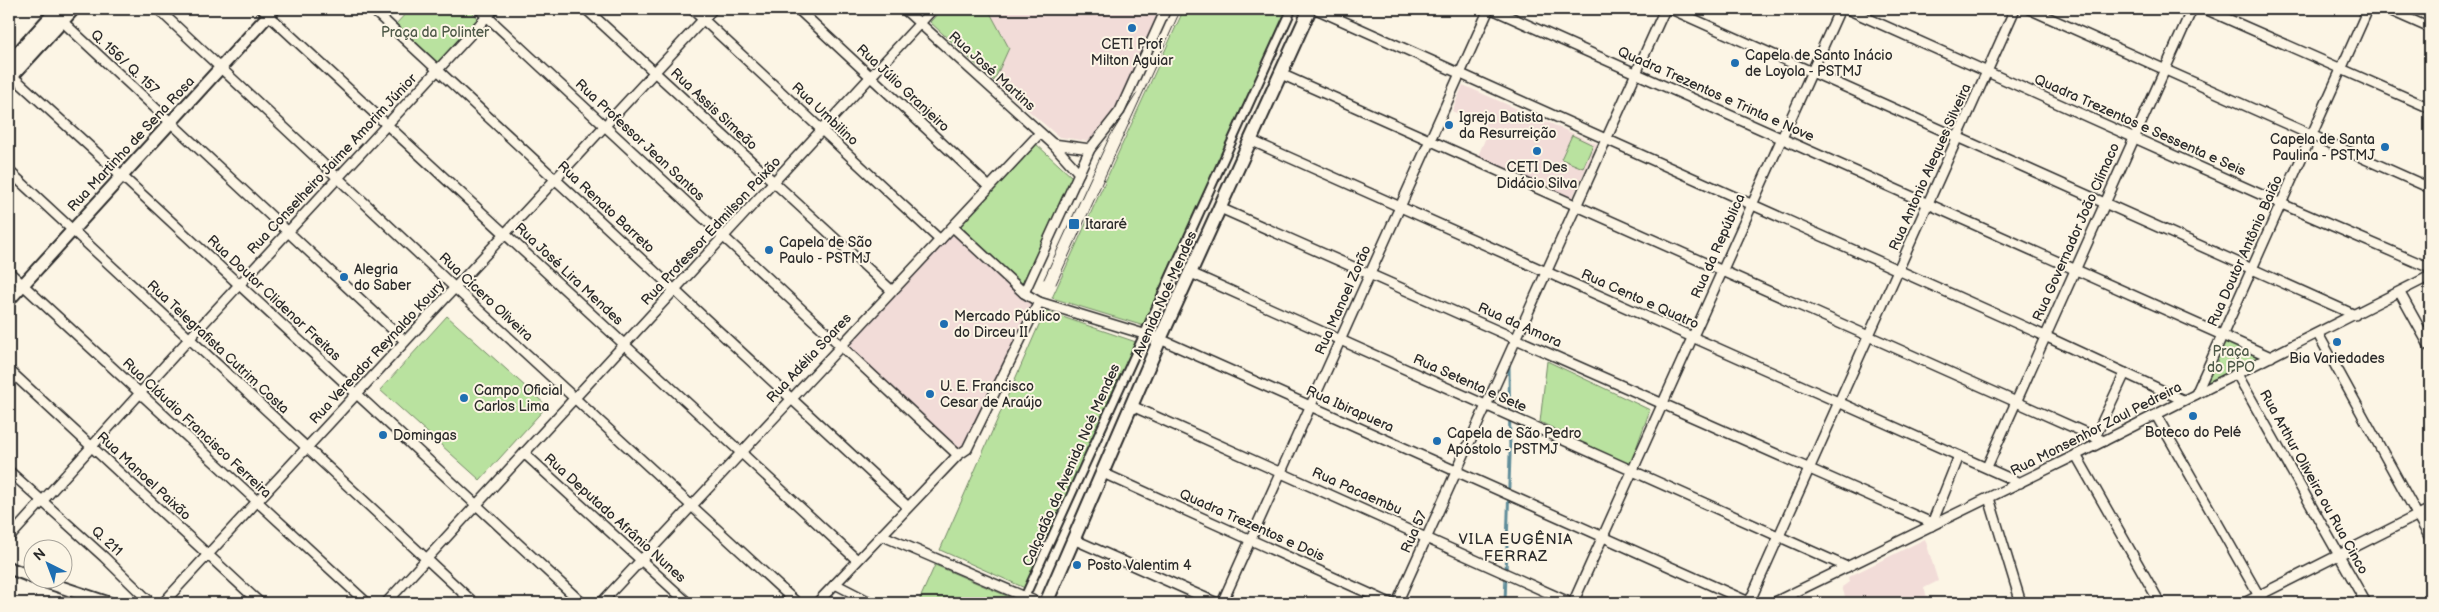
<svg xmlns="http://www.w3.org/2000/svg" width="2439" height="612" font-family="'Balsamiq Sans',sans-serif">
	<rect width="100%" height="100%" fill="#fcf5e5"/>
	<filter id="ink" filterUnits="userSpaceOnUse"><feTurbulence type="fractalNoise" baseFrequency=".02" numOctaves="2"/><feDisplacementMap in="SourceGraphic" scale="10" xChannelSelector="R" yChannelSelector="G"/><feConvolveMatrix kernelMatrix="1 2 1 2 8 2 1 2 1" color-interpolation-filters="sRGB"/></filter>
	<g filter="url(#ink)">
		<g fill="#f2dcd8">
			<polygon points="988,9 1160,9 1114,111 1095,136 1087,141 1059,137 994,81 1009,48"/>
			<polygon points="1463,85 1597,144 1572,199 1477,158 1490,128 1452,111"/>
			<polygon points="953,227 1039,302 976,434 958,455 840,345"/>
			<polygon points="1925,539 1938,581 1924,588 1929,603 1847,603 1842,587 1849,582 1848,577"/>
		</g>
		<g fill="#b9e29f" stroke="#728665">
			<polygon points="410,9 469,9 479,19 435,65 394,26"/>
			<polygon points="942,9 988,9 1009,48 994,81 930,22"/>
			<polygon points="1184,9 1290,9 1144,326 1052,298"/>
			<polygon points="1572,135 1593,145 1583,168 1561,159"/>
			<polygon points="1035,143 1072,177 1023,284 959,225"/>
			<polygon points="1045,311 1136,342 1027,589 940,550"/>
			<polygon points="447,316 547,406 480,480 380,390"/>
			<polygon points="2222,336 2271,357 2196,394"/>
			<polygon points="1547,361 1650,410 1630,465 1540,422"/>
			<polygon points="935,565 1021,602 918,603"/>
		</g>
		<g fill="none" stroke-linecap="round" stroke-linejoin="round">
			<polyline stroke="#608d9a" stroke-width="3" points="1505,603 1510,455 1509,364"/>
			<defs>
				<polyline id="pedestrian" points="1022,603 1292,9"/>
				<g id="minor">
					<polyline points="158,9 455,288 797,603"/>
					<polyline points="262,9 857,560"/>
					<polyline points="372,9 908,507"/>
					<polyline points="479,9 958,455"/>
					<polyline points="586,9 891,290"/>
					<polyline points="692,9 940,240"/>
					<polyline points="798,9 989,187"/>
					<polyline points="904,9 1053,144 1079,173"/>
					<polyline points="1316,9 2045,336 2183,400"/>
					<polyline points="1492,9 2271,357"/>
					<polyline points="1671,9 2355,315"/>
					<polyline points="1847,9 2282,204 2430,268"/>
					<polyline points="2029,9 2430,188"/>
					<polyline points="2205,9 2430,108"/>
					<polyline points="2387,9 2430,28"/>
					<polyline points="62,21 405,341"/>
					<polyline points="9,73 122,176 582,603"/>
					<polyline points="1281,74 2104,441"/>
					<polyline points="1250,140 2020,483"/>
					<polyline points="1053,144 1090,149"/>
					<polyline points="9,171 474,603"/>
					<polyline points="1220,208 1932,523"/>
					<polyline points="953,227 1024,293 1039,302 1160,339 1749,602"/>
					<polyline points="9,272 367,603"/>
					<polyline points="1191,273 1847,567"/>
					<polyline points="1024,293 1090,149 1120,111 1166,9"/>
					<polyline points="2400,293 2430,347"/>
					<polyline points="2318,334 2430,538"/>
					<polyline points="9,370 260,603"/>
					<polyline points="2237,374 2366,603"/>
					<polyline points="2196,394 2368,9"/>
					<polyline points="1132,406 1571,603"/>
					<polyline points="2156,415 2263,603"/>
					<polyline points="2095,437 2125,373"/>
					<polyline points="524,453 688,603"/>
					<polyline points="2076,455 2160,603"/>
					<polyline points="1987,467 2192,9"/>
					<polyline points="9,471 104,557 151,603"/>
					<polyline points="1103,473 1390,603"/>
					<polyline points="1989,498 2021,603"/>
					<polyline points="1931,526 1959,456"/>
					<polyline points="881,535 1039,603"/>
					<polyline points="9,538 189,339 494,9"/>
					<polyline points="1073,539 1217,603"/>
					<polyline points="835,584 872,603"/>
					<polyline points="163,603 713,9"/>
					<polyline points="386,603 933,9"/>
					<polyline points="601,603 1040,133"/>
					<polyline points="817,603 958,455 967,449 1039,302"/>
					<polyline points="1222,603 1489,9"/>
					<polyline points="1397,603 1665,9"/>
					<polyline points="1573,603 1840,9"/>
					<polyline points="1749,603 2015,9"/>
					<polyline points="1773,603 2076,455 2430,276"/>
					<polyline points="2244,603 2430,509"/>
				</g>
				<g id="tertiary">
					<polyline points="9,300 274,9"/>
					<polyline points="9,568 32,577"/>
					<polyline points="40,580 109,603"/>
				</g>
				<g id="secondary">
					<polyline points="9,63 58,9"/>
					<polyline points="9,79 73,9"/>
					<polyline points="1046,603 1160,339 1310,9"/>
				</g>
			</defs>
			<use href="#pedestrian" stroke="#2b2b2b" stroke-width="11"/>
			<use href="#minor" stroke="#2b2b2b" stroke-width="12"/>
			<use href="#tertiary" stroke="#2b2b2b" stroke-width="15"/>
			<use href="#secondary" stroke="#2b2b2b" stroke-width="16"/>
			<use href="#pedestrian" stroke="#fcf5e5" stroke-width="7"/>
			<use href="#minor" stroke="#fcf5e5" stroke-width="9"/>
			<use href="#tertiary" stroke="#fcf5e5" stroke-width="11"/>
			<use href="#secondary" stroke="#fcf5e5" stroke-width="12"/>
			<g stroke="#2b2b2b" stroke-width="1">
				<polyline points="1044,279 1109,138 1137,93"/>
				<polyline points="1056,284 1181,9"/>
			</g>
		</g>
	</g>
	<g fill="#1f6fb2" stroke="#fcf5e5" stroke-width="2">
		<circle cx="1132" cy="28" r="5"/>
		<circle cx="1735" cy="63" r="5"/>
		<circle cx="1449" cy="125" r="5"/>
		<circle cx="2385" cy="147" r="5"/>
		<circle cx="1537" cy="151" r="5"/>
		<rect x="1068" y="218" width="12" height="12" rx="2.5"/>
		<circle cx="769" cy="250" r="5"/>
		<circle cx="344" cy="277" r="5"/>
		<circle cx="944" cy="324" r="5"/>
		<circle cx="2337" cy="342" r="5"/>
		<circle cx="930" cy="394" r="5"/>
		<circle cx="464" cy="398" r="5"/>
		<circle cx="2193" cy="416" r="5"/>
		<circle cx="383" cy="435" r="5"/>
		<circle cx="1437" cy="441" r="5"/>
		<circle cx="1077" cy="565" r="5"/>
	</g>
	<g text-anchor="middle" dominant-baseline="central" stroke-width="4" stroke-linejoin="round" paint-order="stroke">
		<g font-size="14" fill="#4e5948" stroke="#fcf5e5">
			<text x="435" y="32">Praça da Polinter</text>
			<text x="2231" y="351">Praça<tspan x="2231" dy="16">do PPO</tspan></text>
		</g>
		<g font-size="14" fill="#2b2b2b" stroke="#fcf5e5" text-anchor="start">
			<text x="1132" y="44" text-anchor="middle">CETI Prof<tspan x="1132" dy="16">Milton Aguiar</tspan></text>
			<text x="1745" y="55">Capela de Santo Inácio<tspan x="1745" dy="16">de Loyola - PSTMJ</tspan></text>
			<text x="1459" y="117">Igreja Batista<tspan x="1459" dy="16">da Resurreição</tspan></text>
			<text x="2375" y="139" text-anchor="end">Capela de Santa<tspan x="2375" dy="16">Paulina - PSTMJ</tspan></text>
			<text x="1537" y="167" text-anchor="middle">CETI Des<tspan x="1537" dy="16">Didácio Silva</tspan></text>
			<text x="1085" y="224">Itararé</text>
			<text x="779" y="242">Capela de São<tspan x="779" dy="16">Paulo - PSTMJ</tspan></text>
			<text x="354" y="269">Alegria<tspan x="354" dy="16">do Saber</tspan></text>
			<text x="954" y="316">Mercado Público<tspan x="954" dy="16">do Dirceu II</tspan></text>
			<text x="2337" y="358" text-anchor="middle">Bia Variedades</text>
			<text x="940" y="386">U. E. Francisco<tspan x="940" dy="16">Cesar de Araújo</tspan></text>
			<text x="474" y="390">Campo Oficial<tspan x="474" dy="16">Carlos Lima</tspan></text>
			<text x="2193" y="432" text-anchor="middle">Boteco do Pelé</text>
			<text x="1447" y="433">Capela de São Pedro<tspan x="1447" dy="16">Apóstolo - PSTMJ</tspan></text>
			<text x="393" y="435">Domingas</text>
			<text x="1087" y="565">Posto Valentim 4</text>
		</g>
		<g font-size="14" fill="#2b2b2b" stroke="#fcf5e5">
			<text transform="translate(125 62) rotate(43)">Q. 156/ Q. 157</text>
			<text transform="translate(992 71) rotate(42)">Rua José Martins</text>
			<text transform="translate(903 88) rotate(43)">Rua Júlio Granjeiro</text>
			<text transform="translate(1716 94) rotate(24)">Quadra Trezentos e Trinta e Nove</text>
			<text transform="translate(714 109) rotate(43)">Rua Assis Simeão</text>
			<text transform="translate(825 114) rotate(43)">Rua Umbilino</text>
			<text transform="translate(2140 125) rotate(24)">Quadra Trezentos e Sessenta e Seis</text>
			<text transform="translate(640 140) rotate(43)">Rua Professor Jean Santos</text>
			<text transform="translate(131 144) rotate(-47)">Rua Martinho de Sena Rosa</text>
			<text transform="translate(332 164) rotate(-47)">Rua Conselheiro Jaime Amorim Júnior</text>
			<text transform="translate(1930 167) rotate(-66)">Rua Antonio Aleques Silveira</text>
			<text transform="translate(606 207) rotate(43)">Rua Renato Barreto</text>
			<text transform="translate(711 231) rotate(-47)">Rua Professor Edmilson Paixão</text>
			<text transform="translate(2076 232) rotate(-66)">Rua Governador João Clímaco</text>
			<text transform="translate(1718 246) rotate(-66)">Rua da República</text>
			<text transform="translate(2245 251) rotate(-66)">Rua Doutor Antônio Baião</text>
			<text transform="translate(569 274) rotate(43)">Rua José Lira Mendes</text>
			<text transform="translate(1165 294) rotate(-66)">Avenida Noé Mendes</text>
			<text transform="translate(486 297) rotate(43)">Rua Cícero Oliveira</text>
			<text transform="translate(274 298) rotate(43)">Rua Doutor Clidenor Freitas</text>
			<text transform="translate(1640 299) rotate(24)">Rua Cento e Quatro</text>
			<text transform="translate(1343 300) rotate(-66)">Rua Manoel Zorão</text>
			<text transform="translate(1520 325) rotate(24)">Rua da Amora</text>
			<text transform="translate(218 347) rotate(43)">Rua Telegrafista Cutrim Costa</text>
			<text transform="translate(377 352) rotate(-47)">Rua Vereador Reynaldo Koury</text>
			<text transform="translate(809 358) rotate(-47)">Rua Adélia Soares</text>
			<text transform="translate(1470 383) rotate(24)">Rua Setenta e Sete</text>
			<text transform="translate(1350 409) rotate(24)">Rua Ibirapuera</text>
			<text transform="translate(197 428) rotate(43)">Rua Cláudio Francisco Ferreira</text>
			<text transform="translate(2096 429) rotate(-27)">Rua Monsenhor Zaul Pedreira</text>
			<text transform="translate(1071 465) rotate(-66)">Calçadão da Avenida Noé Mendes</text>
			<text transform="translate(144 476) rotate(43)">Rua Manoel Paixão</text>
			<text transform="translate(2314 482) rotate(61)">Rua Arthur Oliveira ou Rua Cinco</text>
			<text transform="translate(1357 491) rotate(24)">Rua Pacaembu</text>
			<text transform="translate(615 518) rotate(42)">Rua Deputado Afrânio Nunes</text>
			<text transform="translate(1252 525) rotate(24)">Quadra Trezentos e Dois</text>
			<text transform="translate(1414 532) rotate(-66)">Rua 57</text>
			<text transform="translate(107 541) rotate(43)">Q. 211</text>
		</g>
		<g font-size="15" letter-spacing="1" fill="#2b2b2b" stroke="#fcf5e5">
			<text x="1516" y="539">VILA EUGÊNIA<tspan x="1516" dy="17">FERRAZ</tspan></text>
		</g>
	</g>
	<rect width="2439" height="612" fill="none" stroke="#fcf5e5" stroke-width="30"/>
	<rect x="15" y="15" width="2409" height="582" fill="none" stroke="#2b2b2b" stroke-width="2" filter="url(#ink)"/>
	<g transform="translate(48 564) rotate(318)"><circle r="24" fill="#fcf5e5" stroke="#a8a49b"/>
	<path d="M0-4L9 19L0 12L-9 19Z" fill="#1f6fb2"/>
	<text y="-8" font-size="14" font-weight="bold" text-anchor="middle" fill="#2b2b2b">N</text>
	</g>
</svg>
